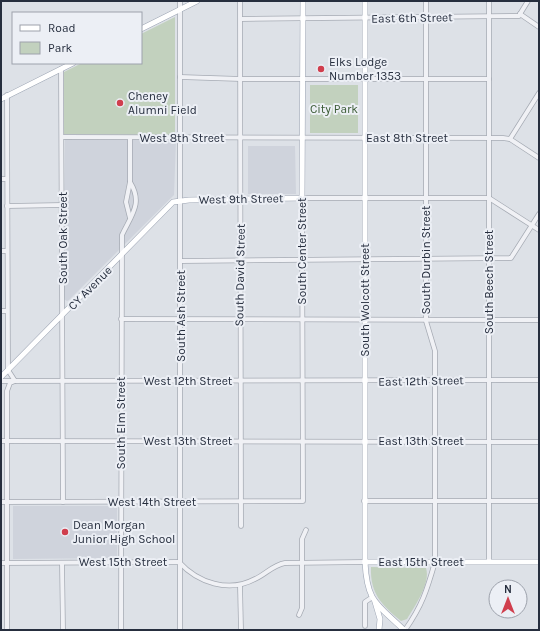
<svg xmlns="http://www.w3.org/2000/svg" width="540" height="631" font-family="Karla,sans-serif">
	<rect width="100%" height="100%" fill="#dde1e7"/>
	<g fill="#cfd3dc">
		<polygon points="65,139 176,140 174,195 69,300 67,301 64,299"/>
		<polygon points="248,146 295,146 296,194 248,194"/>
		<polygon points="13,506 117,506 117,558 13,559"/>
	</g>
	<g fill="#c2d1be">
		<polygon points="175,17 175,135 64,134 64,72 82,63 141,63 141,34"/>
		<rect x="310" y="85" width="48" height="48"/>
		<path d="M371,567L426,568C431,583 415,606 407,619L401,621C382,605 370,594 371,567Z"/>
	</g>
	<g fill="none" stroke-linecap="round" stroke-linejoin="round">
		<defs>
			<g id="minor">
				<polyline points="240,1 241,526"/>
				<polyline points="489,1 489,562"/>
				<polyline points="520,14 539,27"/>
				<polyline points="520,14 528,1"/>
				<polyline points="241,19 519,16 520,14"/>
				<polyline points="61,69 63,502"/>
				<polyline points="180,77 241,79 489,79"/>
				<polyline points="62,137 503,138 510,139 539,158"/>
				<polyline points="130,138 130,182 126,202 130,218"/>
				<polyline points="510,139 539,93"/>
				<polyline points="1,179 7,179"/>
				<polyline points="489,198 539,230"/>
				<polyline points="7,206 63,205"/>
				<polyline points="1,251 7,251"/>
				<polyline points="181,261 511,258 539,214"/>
				<polyline points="1,311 7,311"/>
				<polyline points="121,319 539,320"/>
				<polyline points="1,381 539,380"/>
				<polyline points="1,441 539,442"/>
				<polyline points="364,501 539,501"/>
				<polyline points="1,502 303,501 302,198 489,198"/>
				<path d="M1,563L179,562C198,583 229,593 255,579C266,574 273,565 285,563L365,562"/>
				<polyline points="62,563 63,630"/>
				<polyline points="240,585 241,630"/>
				<polyline points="299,615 302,608 302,539 306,530"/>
				<polyline points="365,626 365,602 371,598"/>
				<polyline points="7,630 7,391 10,383 15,381 8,370 7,95"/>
				<path d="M121,630L122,235C132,214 143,203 130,182"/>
				<polyline points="180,630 180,1"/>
				<path d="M405,630C422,606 427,590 435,562V351L426,321V1"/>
			</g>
			<g id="major">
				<path d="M365,1V562C367,602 376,603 404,630"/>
				<polyline points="141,29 197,1"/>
				<polyline points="1,99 73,63"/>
				<polyline points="1,377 173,202 189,200 302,198 303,1"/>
				<polyline points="365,562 539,562"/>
				<polyline points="375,602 380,619 379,630"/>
			</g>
		</defs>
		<use href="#minor" stroke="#a6abb4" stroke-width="5.5"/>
		<use href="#major" stroke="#9ca4b3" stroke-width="6"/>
		<use href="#minor" stroke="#f0f1f5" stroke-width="4"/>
		<use href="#major" stroke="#fff" stroke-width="5"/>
	</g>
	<g fill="#d03e4d" stroke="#eceff5" stroke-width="1.5">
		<circle cx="321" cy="69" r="4"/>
		<circle cx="120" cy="103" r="4"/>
		<circle cx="65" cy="532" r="4"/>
	</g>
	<g text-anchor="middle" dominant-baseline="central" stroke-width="4" stroke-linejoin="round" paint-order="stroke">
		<g font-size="12" fill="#262e3e" stroke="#eceff5">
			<text transform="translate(412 18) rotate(-1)">East 6th Street</text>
			<text x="182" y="138">West 8th Street</text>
			<text x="407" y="138">East 8th Street</text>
			<text transform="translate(241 199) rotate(-1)">West 9th Street</text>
			<text transform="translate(63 238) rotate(-90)">South Oak Street</text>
			<text transform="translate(302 251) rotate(-90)">South Center Street</text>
			<text transform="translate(426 260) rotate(-90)">South Durbin Street</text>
			<text transform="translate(240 275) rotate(-89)">South David Street</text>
			<text transform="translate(489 282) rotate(-90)">South Beech Street</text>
			<text transform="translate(90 288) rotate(-45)">CY Avenue</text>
			<text transform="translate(365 300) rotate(-90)">South Wolcott Street</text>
			<text transform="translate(181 316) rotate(-90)">South Ash Street</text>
			<text x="188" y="381">West 12th Street</text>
			<text transform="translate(421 381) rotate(-1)">East 12th Street</text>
			<text transform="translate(121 423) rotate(-90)">South Elm Street</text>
			<text x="188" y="441">West 13th Street</text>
			<text x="421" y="441">East 13th Street</text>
			<text x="152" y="502">West 14th Street</text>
			<text x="123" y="562">West 15th Street</text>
			<text x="421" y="562">East 15th Street</text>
		</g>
		<g font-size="12" fill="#262e3e" stroke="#eceff5" text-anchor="start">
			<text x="329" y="62">Elks Lodge<tspan x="329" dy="14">Number 1353</tspan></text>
			<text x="128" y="96">Cheney<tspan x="128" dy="14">Alumni Field</tspan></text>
			<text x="73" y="525">Dean Morgan<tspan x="73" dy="14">Junior High School</tspan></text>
		</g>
		<g font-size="12" fill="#395a33" stroke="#eceff5">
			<text x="334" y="109">City Park</text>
		</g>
	</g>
	<rect width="540" height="631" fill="none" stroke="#262e3e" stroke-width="4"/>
	<rect x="12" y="12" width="130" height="52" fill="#eceff5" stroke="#9da2ac"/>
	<rect x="20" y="25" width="20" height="6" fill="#ffffff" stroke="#9da2ac"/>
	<text x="48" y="32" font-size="12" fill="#262e3e">Road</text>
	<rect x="20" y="42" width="20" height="12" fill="#c2d1be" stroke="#9da2ac"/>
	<text x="48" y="52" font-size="12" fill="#262e3e">Park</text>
	<g transform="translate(508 599)"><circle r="19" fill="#eceff5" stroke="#9da2ac"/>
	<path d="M0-3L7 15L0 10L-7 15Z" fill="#d03e4d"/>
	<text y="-6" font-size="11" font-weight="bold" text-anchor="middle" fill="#262e3e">N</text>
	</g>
</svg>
